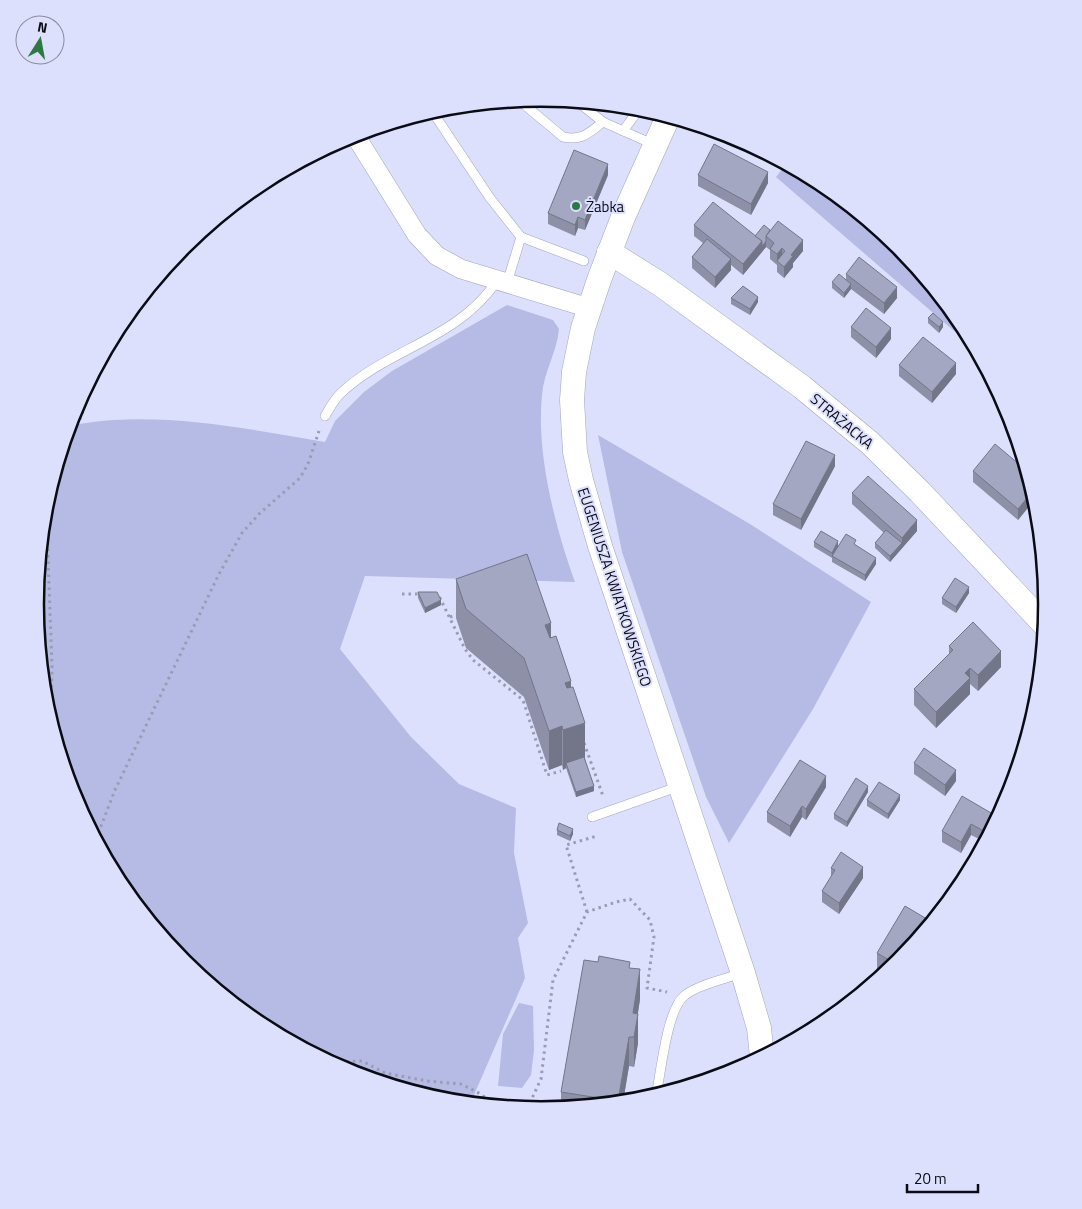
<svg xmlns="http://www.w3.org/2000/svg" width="1082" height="1209" font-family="'Titillium Web',sans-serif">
	<rect width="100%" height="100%" fill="#dce0fd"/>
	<g fill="#b6bbe6">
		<polygon points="786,164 822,184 899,247 962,324 976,350 776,177"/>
		<path d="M507,305L553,320L559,329C557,352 544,371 542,395C536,453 555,527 575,582L365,576L340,649L411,737L459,784L516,808L514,853L528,923L518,938L525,978L470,1104L442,1101L347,1072L260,1025L183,962L120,885L73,798L45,703L35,604L45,506L69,426C151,409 243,428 325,442L335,421L364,392L392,371Z"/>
		<polygon points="598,435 750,524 871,602 813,709 729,843 706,797 622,552"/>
		<polygon points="519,1003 533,1006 534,1051 531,1075 522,1088 498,1086 503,1034"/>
	</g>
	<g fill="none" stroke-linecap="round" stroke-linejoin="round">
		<defs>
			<g id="service">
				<path d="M520,101L563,137C582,141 589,133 603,122"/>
				<polyline points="578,102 603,122 655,145"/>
				<polyline points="432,111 490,198 521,237 507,283"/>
				<polyline points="623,131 640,108"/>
				<polyline points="521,237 584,261"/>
				<path d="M325,416C329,409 334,400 340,394C388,348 457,340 497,281"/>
				<polyline points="592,817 680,786"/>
				<path d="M656,1096C661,1072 667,1010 684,996C697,985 725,979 742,973"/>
			</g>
			<polyline id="minor" points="355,135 417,235 437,256 461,269 589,308"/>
			<g id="tertiary">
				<polyline points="668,117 623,217 599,280 583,328 574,372 572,400 575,452 581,480 600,546 743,973 759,1028 762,1057"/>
				<polyline points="609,252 660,284 802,387 870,443 920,492 1045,625"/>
			</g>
		</defs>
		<use href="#service" stroke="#a2a5c0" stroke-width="10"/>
		<use href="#minor" stroke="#a2a5c0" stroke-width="20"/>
		<use href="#tertiary" stroke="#a2a5c0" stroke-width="25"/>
		<g stroke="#999cb3" stroke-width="3" stroke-dasharray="2.5 4" stroke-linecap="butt">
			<polyline points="62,447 81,417 88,392 86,387"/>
			<polyline points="46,503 52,666 51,723"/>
			<polyline points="402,594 421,594"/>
			<polyline points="435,594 438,594 465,649 473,660 523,700 547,775 561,771"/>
			<polyline points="450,617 459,614"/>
			<polyline points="584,743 603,796"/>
			<polyline points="96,839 115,790 219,574 242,533 259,514 300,478 308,464 319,431"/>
			<polyline points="587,912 566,845 597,836"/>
			<polyline points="321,1058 334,1062 362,1061 385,1073 427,1081 461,1084 477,1092 498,1106"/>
			<polyline points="527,1109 541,1079 553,980 587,912 616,902 630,899 650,920 654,937 647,988 667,992"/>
		</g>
		<use href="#service" stroke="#fff" stroke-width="9"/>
		<use href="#minor" stroke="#fff" stroke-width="19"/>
		<use href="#tertiary" stroke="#fff" stroke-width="24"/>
	</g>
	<g fill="#8d90a7">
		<polygon points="608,175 585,230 578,228 575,236 548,224 548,213"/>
		<polygon points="698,175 768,183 751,215 698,186"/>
		<polygon points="694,225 755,236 770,230 803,251 793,263 793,267 784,278 777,272 777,265 770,259 770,250 766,247 743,275 731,265 731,270 715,288 692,268 692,257 703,243 694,236"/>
		<polygon points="846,274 897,298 884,314 851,289 844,298 832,288 832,282 846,280"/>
		<polygon points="731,298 758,302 750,315 731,304"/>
		<polygon points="928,318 943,327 939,333 928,323"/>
		<polygon points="851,327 891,339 876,358 851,337"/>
		<polygon points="899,365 956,374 932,403 899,376"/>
		<polygon points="835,466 801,530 773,515 773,504"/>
		<polygon points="1026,470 1035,499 1018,520 973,482 973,471"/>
		<polygon points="852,493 917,531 890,562 875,548 875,543 884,533 852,504"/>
		<polygon points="814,542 838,546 856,545 876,564 865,581 832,562 832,558 814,547"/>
		<polygon points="456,579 571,687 585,759 594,791 576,797 566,768 563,770 562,765 549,770 524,697 466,648 456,618"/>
		<polygon points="418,592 441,605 425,613 418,598"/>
		<polygon points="969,593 956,613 942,604 942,598"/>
		<polygon points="949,646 1001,667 978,691 970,684 970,694 936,728 914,705 914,689 949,654"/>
		<polygon points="914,763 956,781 945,796 914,774"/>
		<polygon points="826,787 806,820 802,817 790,837 767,822 767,812"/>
		<polygon points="868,792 847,827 834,819 834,814"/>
		<polygon points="867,800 900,800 888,819 867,806"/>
		<polygon points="998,817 985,842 971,835 961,853 942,842 942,831"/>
		<polygon points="557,830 573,834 570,841 557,835"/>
		<polygon points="831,868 863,878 839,914 822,902 822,891 831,878"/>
		<polygon points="877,953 899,962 882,976 877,974"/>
		<polygon points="630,968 640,999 638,1013 638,1043 634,1067 629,1066 623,1102 561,1108 561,1092"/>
	</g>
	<g fill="#737588">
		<polygon points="608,164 608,175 585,230 585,220"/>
		<polygon points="768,172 768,183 751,215 751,204"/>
		<polygon points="578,217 578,228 575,236 575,225"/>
		<polygon points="803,240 803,251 793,263 793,267 784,278 784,267 791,255"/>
		<polygon points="762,241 766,241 766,247 743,275 743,264"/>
		<polygon points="782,248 782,259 777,261 777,265 777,254"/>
		<polygon points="731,259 731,270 715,288 715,277"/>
		<polygon points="851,284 851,289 844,298 844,293"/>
		<polygon points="897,287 897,298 884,314 884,303"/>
		<polygon points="758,297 758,302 750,315 750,309"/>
		<polygon points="943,322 943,327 939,333 939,327"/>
		<polygon points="891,328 891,339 876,358 876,347"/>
		<polygon points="956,363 956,374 932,403 932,392"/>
		<polygon points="835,455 835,466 801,530 801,519"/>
		<polygon points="1033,491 1035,499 1018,520 1018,509"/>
		<polygon points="917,520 917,531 890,562 890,556 902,543 902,538"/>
		<polygon points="838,541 838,547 832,558 832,553"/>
		<polygon points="876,558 876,564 865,581 865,575"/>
		<polygon points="969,587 969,593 956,613 956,607"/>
		<polygon points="441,600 441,605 425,613 425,608"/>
		<polygon points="551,623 551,662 545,625"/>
		<polygon points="1001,651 1001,667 978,691 978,675"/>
		<polygon points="970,668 970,694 936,728 936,712 965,673"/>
		<polygon points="571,681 571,720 565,683"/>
		<polygon points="585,723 585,762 566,763 566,768 563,770 563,730"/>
		<polygon points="562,726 562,765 549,770 549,731"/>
		<polygon points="956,770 956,781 945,796 945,785"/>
		<polygon points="826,776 826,787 806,820 806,809"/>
		<polygon points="594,786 594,791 576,797 576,792"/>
		<polygon points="868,786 868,792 847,827 847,822"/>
		<polygon points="900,795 900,800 888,819 888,814"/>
		<polygon points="802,806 802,817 790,837 790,826"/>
		<polygon points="971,824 971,835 961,853 961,842"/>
		<polygon points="573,829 573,834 570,841 570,836"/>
		<polygon points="863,867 863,878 839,914 839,903"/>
		<polygon points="640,969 640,999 634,1037 633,1013"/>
		<polygon points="638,1014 638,1043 634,1067 634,1037"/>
		<polygon points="629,1037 629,1066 623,1102 618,1103"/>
	</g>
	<g fill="#a4a7c2" stroke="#737588">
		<polygon points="714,144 768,172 751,204 698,175"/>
		<polygon points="574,150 608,164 585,220 578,217 575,225 548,213"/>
		<polygon points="713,202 762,241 743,264 694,225"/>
		<polygon points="778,221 803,240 791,255 793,256 784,267 777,261 785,251 782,248 777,254 770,249 774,243 766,236"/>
		<polygon points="764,225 770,230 766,236 766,241 762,247 762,241 755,236"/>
		<polygon points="707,239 731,259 715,277 692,257"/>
		<polygon points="859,257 897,287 884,303 846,274"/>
		<polygon points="839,274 851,284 844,293 832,282"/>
		<polygon points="743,286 758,297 750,309 731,298"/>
		<polygon points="866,308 891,328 876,347 851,327"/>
		<polygon points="933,313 943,322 939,327 928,318"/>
		<polygon points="923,337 956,363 932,392 899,365"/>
		<polygon points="806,441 835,455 801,519 773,504"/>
		<polygon points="995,444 1026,470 1033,491 1018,509 973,471"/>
		<polygon points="868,476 917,520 902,538 852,493"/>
		<polygon points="886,530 902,543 890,556 875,543"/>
		<polygon points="821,531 838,541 832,553 814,542"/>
		<polygon points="846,534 856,540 854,544 876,558 865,575 832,556"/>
		<polygon points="527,554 551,623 545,625 550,638 556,636 571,681 565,683 567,688 573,687 585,723 563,730 562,726 549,731 524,658 466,609 456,579"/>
		<polygon points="955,578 969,587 956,607 942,598"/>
		<polygon points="418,592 437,592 441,600 425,608"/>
		<polygon points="973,622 1001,651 978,675 970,668 965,673 970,678 936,712 914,689 953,650 949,646"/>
		<polygon points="924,748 956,770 945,785 914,763"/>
		<polygon points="584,757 594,786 576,792 566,763"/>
		<polygon points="800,760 826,776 806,809 802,806 790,826 767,812"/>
		<polygon points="856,778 868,786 847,822 834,814"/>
		<polygon points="879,782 900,795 888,814 867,800"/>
		<polygon points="962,796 998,817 989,834 971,824 961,842 942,831"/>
		<polygon points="559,823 573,829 570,836 557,830"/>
		<polygon points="841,852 863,867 839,903 822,891 835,870 831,868"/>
		<polygon points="905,906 932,922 896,964 877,953"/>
		<polygon points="599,956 630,962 629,968 640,969 633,1013 638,1014 634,1037 629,1037 618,1101 561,1092 584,960 598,962"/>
	</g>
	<circle fill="#2e7846" stroke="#dce0fd" stroke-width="2" cx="576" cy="206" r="5"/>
	<g text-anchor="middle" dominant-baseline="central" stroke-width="4" stroke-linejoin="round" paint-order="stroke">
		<g font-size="15" fill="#0a0b15" stroke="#dce0fd" text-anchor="start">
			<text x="586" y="206">Żabka</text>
		</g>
		<g font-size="15" fill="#0a0b15" stroke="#dce0fd">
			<text transform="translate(842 421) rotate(40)">STRAŻACKA</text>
			<text transform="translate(615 587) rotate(72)">EUGENIUSZA KWIATKOWSKIEGO</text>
		</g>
	</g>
	<path d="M0 0H1082V1209H0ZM44 604a497 497 0 1 1 994 0a497 497 0 1 1-994 0Z" fill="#dce0fd" fill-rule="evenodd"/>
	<path fill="none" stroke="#0a0b15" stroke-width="2.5" d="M44 604a497 497 0 1 1 994 0a497 497 0 1 1-994 0Z"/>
	<g transform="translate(40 40) rotate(11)"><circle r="24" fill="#dce0fd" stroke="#888ba0"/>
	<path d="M0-4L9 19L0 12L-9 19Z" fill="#2e7846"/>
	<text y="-8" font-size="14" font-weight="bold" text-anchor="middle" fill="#0a0b15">N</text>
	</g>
	<path d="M907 1184v8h71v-8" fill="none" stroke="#0a0b15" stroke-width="2.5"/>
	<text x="914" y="1184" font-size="15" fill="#0a0b15" stroke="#dce0fd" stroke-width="4" paint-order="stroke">20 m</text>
</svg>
